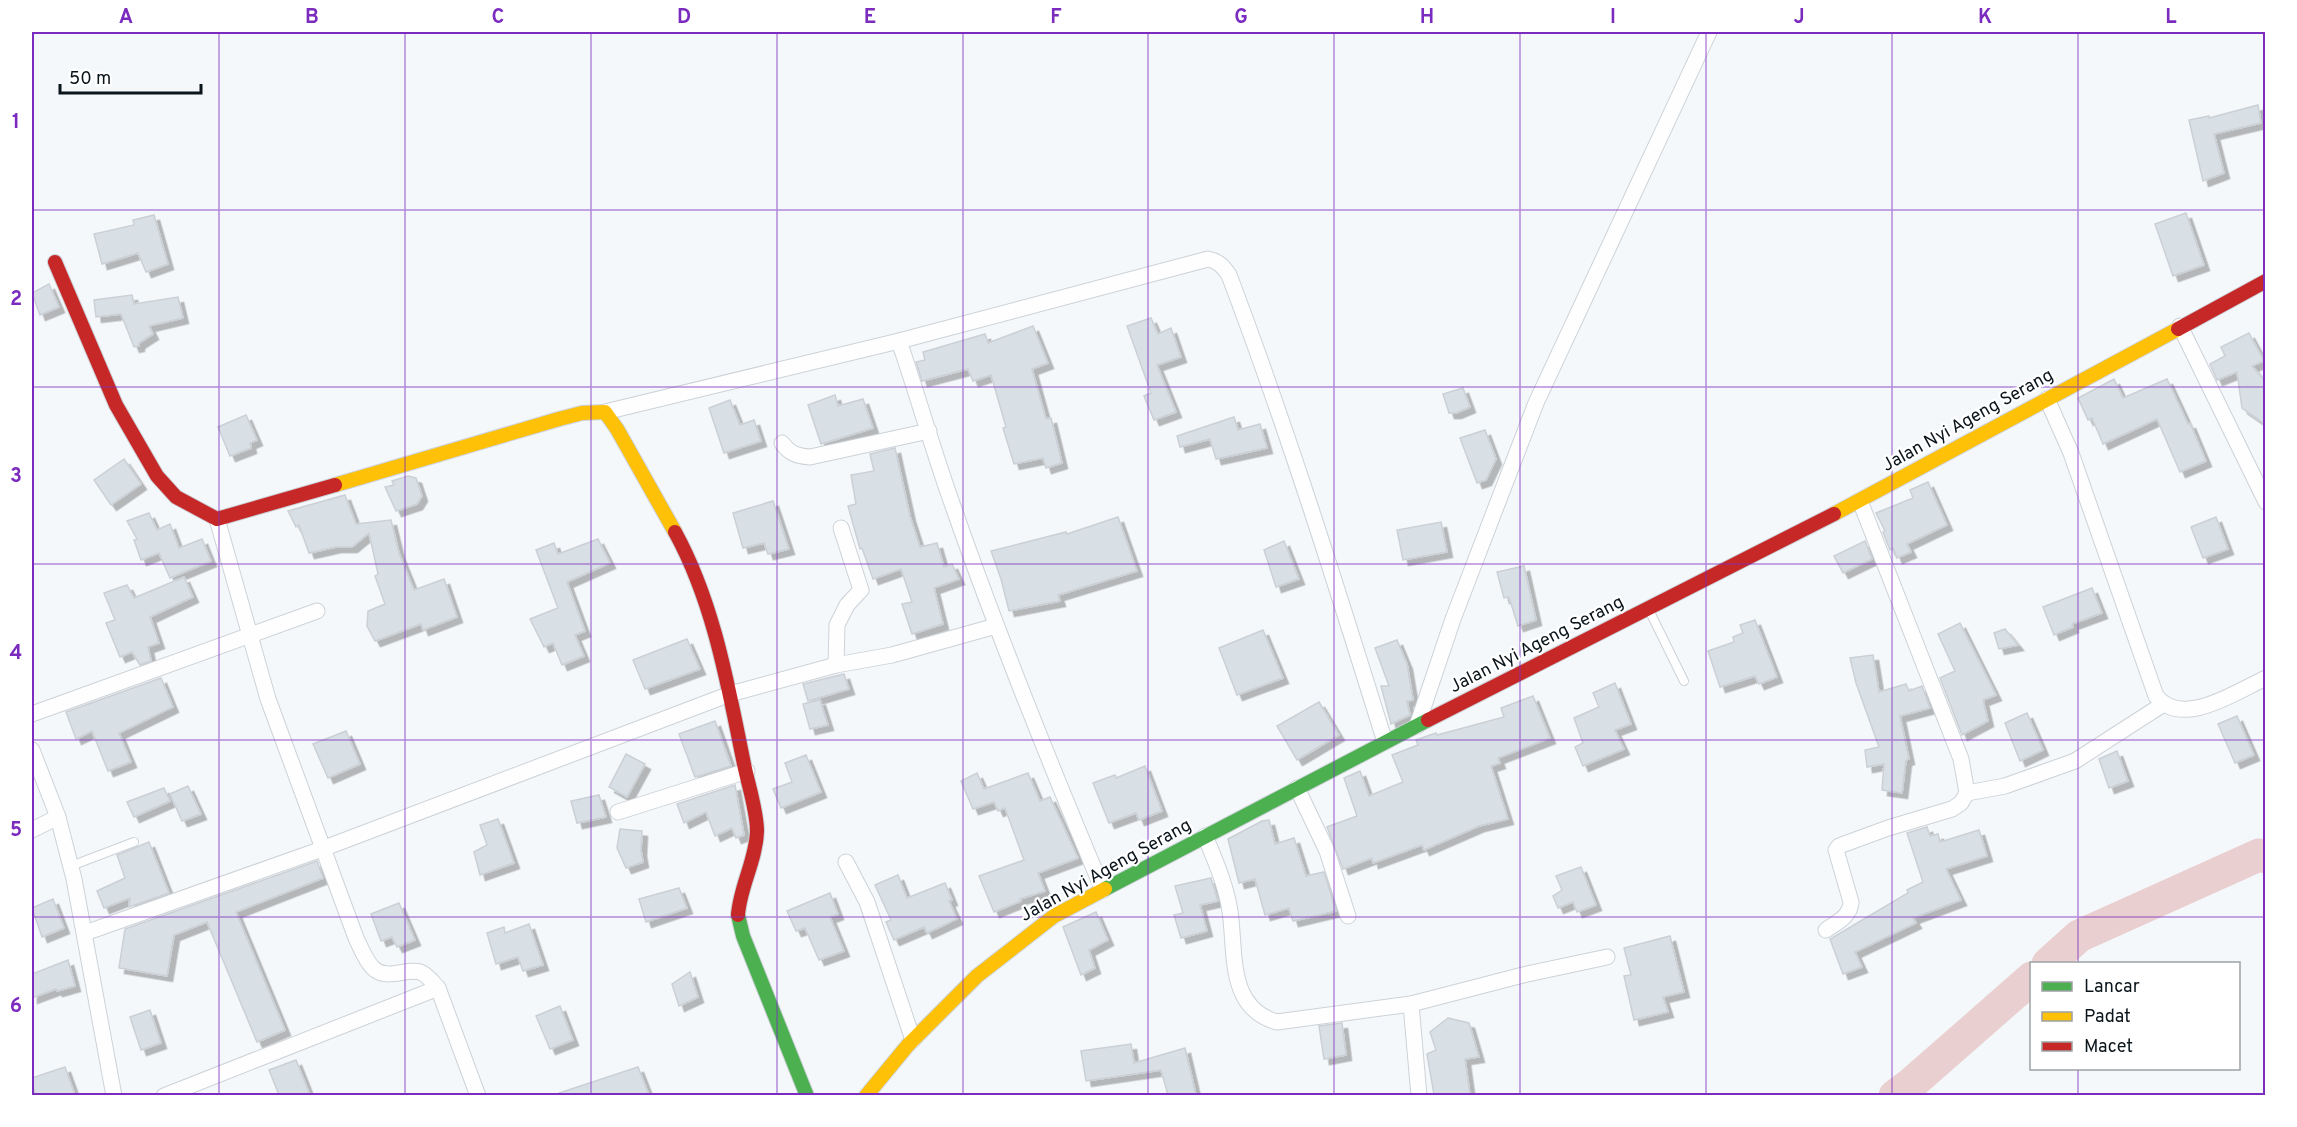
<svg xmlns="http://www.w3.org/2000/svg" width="2297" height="1127" font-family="Overpass,sans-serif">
	<defs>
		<filter id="shadow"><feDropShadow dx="5.5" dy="5.5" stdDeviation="0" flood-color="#0004"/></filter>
	</defs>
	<rect width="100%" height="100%" fill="#f5f8fb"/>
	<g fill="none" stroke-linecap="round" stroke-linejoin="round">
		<g stroke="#e9cfd0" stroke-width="33">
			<polyline points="2048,964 2079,936 2259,855 2266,857"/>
			<polyline points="1895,1096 1911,1084 2032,978"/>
		</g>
	</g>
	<g fill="#d9e0e5" stroke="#cad0d6" stroke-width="1.5" filter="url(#shadow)">
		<polygon points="2258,105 2261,123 2214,134 2224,173 2203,181 2189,120 2209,116 2209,118"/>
		<polygon points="2186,213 2204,265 2173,276 2155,224"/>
		<polygon points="154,215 168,264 146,272 138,253 102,264 94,234 134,225 133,220"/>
		<polygon points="49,284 59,307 40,315 32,293"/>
		<polygon points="132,295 134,304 178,297 183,318 149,326 153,334 139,343 139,346 134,347 121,314 96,317 94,300"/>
		<polygon points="1151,318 1158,334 1171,328 1181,357 1157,365 1176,412 1154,420 1144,396 1151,393 1127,326"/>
		<polygon points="1033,326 1048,363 1032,369 1046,419 1051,418 1062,463 1046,468 1043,458 1014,464 1003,428 1006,427 991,375 973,381 968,369 922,381 916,362 925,360 923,352 985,334 988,343"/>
		<polygon points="2249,333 2264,361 2252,366 2265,381 2265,424 2242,408 2237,372 2217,380 2210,364 2225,356 2221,347"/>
		<polygon points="2114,379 2123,398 2167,379 2188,424 2190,423 2206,461 2180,472 2157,419 2103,444 2092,418 2088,420 2078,398"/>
		<polygon points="1463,388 1470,407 1456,413 1449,413 1443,394"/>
		<polygon points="835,395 838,406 863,399 873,428 821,444 808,405"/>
		<polygon points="730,400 740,425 754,420 761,441 724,453 709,408"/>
		<polygon points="246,415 257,440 250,443 251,448 230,456 218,427"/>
		<polygon points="1234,417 1238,430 1260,424 1267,448 1216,459 1210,439 1180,447 1177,436"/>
		<polygon points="1485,430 1496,459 1486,480 1477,483 1460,438"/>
		<polygon points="895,448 910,516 920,547 937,543 944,567 952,564 959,579 934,588 943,624 912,634 902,604 912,602 901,569 873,579 862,548 860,549 848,506 856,504 851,475 874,471 870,454"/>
		<polygon points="124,459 141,484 111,505 94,480"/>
		<polygon points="408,476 416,478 422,496 417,504 396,511 385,487 394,485 392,481"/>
		<polygon points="1928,482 1947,525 1907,544 1911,552 1897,558 1893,548 1890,550 1883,532 1885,531 1876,513 1913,498 1910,490"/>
		<polygon points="345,495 356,524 391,520 399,553 414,590 444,579 457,617 423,630 421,624 375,641 367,626 368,611 385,604 375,576 378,574 369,533 352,547 336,547 309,553 299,525 296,527 288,511"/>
		<polygon points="773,501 789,549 768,554 764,543 743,548 733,513"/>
		<polygon points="149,513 157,530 170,524 179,548 202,539 211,561 170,578 159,553 141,560 134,540 137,539 127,521"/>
		<polygon points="1118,517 1137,571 1058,595 1060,601 1009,611 1001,579 991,551 1066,532 1067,534"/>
		<polygon points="2216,517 2228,549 2203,558 2191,527"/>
		<polygon points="1441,522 1447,552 1403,560 1397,530"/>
		<polygon points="598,539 610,563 567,582 585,631 575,635 584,656 562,665 553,643 544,647 530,619 558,608 536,550 554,543 558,554"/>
		<polygon points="1284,541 1299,579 1276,587 1264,550"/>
		<polygon points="1865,541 1872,559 1843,573 1834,556"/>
		<polygon points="1524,566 1536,620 1518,626 1509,597 1504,598 1497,572"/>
		<polygon points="184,577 193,597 150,617 159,643 148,647 151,661 140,665 132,652 120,657 106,623 115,620 104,593 127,585 134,598"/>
		<polygon points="2092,588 2102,613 2072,624 2073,627 2054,635 2043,607"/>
		<polygon points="1755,620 1777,677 1759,684 1755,676 1720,687 1708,651 1734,642 1733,637 1743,633 1740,625"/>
		<polygon points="1960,623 1996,695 1983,700 1988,721 1962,735 1940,678 1955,671 1938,634"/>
		<polygon points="2005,629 2018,645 1999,649 1994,633"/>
		<polygon points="1263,630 1283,678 1237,695 1219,648"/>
		<polygon points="687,639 700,669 645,689 633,660"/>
		<polygon points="1397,640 1407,664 1413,700 1407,701 1410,715 1391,724 1381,686 1389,686 1375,648"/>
		<polygon points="1873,655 1879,692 1906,684 1909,691 1922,686 1930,708 1900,716 1909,759 1906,760 1902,793 1882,790 1884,764 1867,767 1865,750 1879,747 1856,683 1850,658"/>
		<polygon points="844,674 849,689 808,701 803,684"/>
		<polygon points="161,678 173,707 119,733 131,762 108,771 92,731 76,739 66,712"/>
		<polygon points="1615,683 1631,724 1615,730 1624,749 1583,766 1575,747 1583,743 1574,718 1599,707 1593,693"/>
		<polygon points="1533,696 1550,738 1498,758 1500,763 1491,766 1508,819 1479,826 1424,850 1422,845 1373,863 1372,858 1343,869 1327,827 1357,816 1344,778 1360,771 1369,796 1403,782 1392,755 1418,745 1416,740 1436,733 1437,735 1504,717 1501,708"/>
		<polygon points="820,700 828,725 810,729 803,704"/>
		<polygon points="1319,702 1339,735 1297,760 1277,726"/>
		<polygon points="2027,713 2043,750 2020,761 2005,723"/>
		<polygon points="2237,716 2254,755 2235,763 2218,724"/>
		<polygon points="715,721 731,766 695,777 679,734"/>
		<polygon points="346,731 360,764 328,778 313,744"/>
		<polygon points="2117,751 2128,781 2109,788 2099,759"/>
		<polygon points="626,754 645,764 627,797 609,787"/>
		<polygon points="806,755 821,792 781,808 773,789 792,782 785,763"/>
		<polygon points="1145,766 1162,811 1139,820 1136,813 1109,823 1093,783 1115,775 1116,778"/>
		<polygon points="977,773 984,789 1028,773 1040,801 1050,797 1078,858 1038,873 1045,891 1020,899 1021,901 994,912 979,876 1024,860 1005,808 998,811 994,802 973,809 961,781"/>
		<polygon points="735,785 744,835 736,838 732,828 715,836 706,812 684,823 677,804"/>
		<polygon points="188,786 201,814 182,821 170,794"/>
		<polygon points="164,788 170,801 134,817 127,802"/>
		<polygon points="599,795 606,817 577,823 571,801"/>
		<polygon points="498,819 514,863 480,875 474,852 487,845 480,825"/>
		<polygon points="1269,820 1275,844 1294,838 1306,876 1324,872 1336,911 1293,921 1289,908 1265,915 1255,879 1239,883 1228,839 1262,821"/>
		<polygon points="1927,827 1930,836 1938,834 1940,842 1979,830 1987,856 1946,869 1961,900 1913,918 1916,923 1855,952 1862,967 1843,974 1830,939 1908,893 1907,890 1923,882 1907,833"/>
		<polygon points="620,829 642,831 641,851 643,862 626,868 617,848"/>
		<polygon points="149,842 169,893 129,907 130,898 104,908 97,891 125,878 117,855"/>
		<polygon points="317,861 323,878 236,912 285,1030 257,1042 207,922 174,935 167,976 119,968 125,929"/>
		<polygon points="1581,867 1596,905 1577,912 1573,902 1558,908 1553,896 1562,890 1556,876"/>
		<polygon points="898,875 907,898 945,883 952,900 949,901 957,919 927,933 924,927 894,940 886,922 891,920 875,885"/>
		<polygon points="1211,878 1218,901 1200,905 1207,931 1181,938 1174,915 1183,913 1175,886"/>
		<polygon points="679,888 687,908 646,922 639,899"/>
		<polygon points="830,893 838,914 830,917 844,951 819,960 805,928 796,931 787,911"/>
		<polygon points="53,899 64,928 42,937 32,908"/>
		<polygon points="399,903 415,940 397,947 392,937 381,941 371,914"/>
		<polygon points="1096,912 1108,940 1089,950 1095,968 1081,975 1063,927"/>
		<polygon points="529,924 543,965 523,971 518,957 496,964 487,933 504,927 505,933"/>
		<polygon points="1670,936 1684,992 1663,997 1668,1012 1634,1020 1624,976 1631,975 1624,948"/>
		<polygon points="68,960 75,986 57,991 56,989 32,998 32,974"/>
		<polygon points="690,972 698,997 679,1006 672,984"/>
		<polygon points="560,1006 573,1040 550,1049 536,1016"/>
		<polygon points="150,1010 161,1043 141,1050 130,1017"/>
		<polygon points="1448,1018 1469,1023 1479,1057 1465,1059 1470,1095 1434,1095 1427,1054 1436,1050 1430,1032"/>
		<polygon points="1342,1023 1346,1055 1324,1059 1319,1026"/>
		<polygon points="1131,1044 1134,1063 1185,1048 1196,1095 1168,1095 1161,1070 1086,1081 1081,1051"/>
		<polygon points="296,1060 310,1095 279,1095 269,1070"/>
		<polygon points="65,1067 75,1095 35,1095 32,1078"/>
		<polygon points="638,1067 649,1095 559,1095 559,1093"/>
	</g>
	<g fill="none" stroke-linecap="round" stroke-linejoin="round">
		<defs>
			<g id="lane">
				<polyline points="1649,610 1684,681"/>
				<polyline points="71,866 134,842"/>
			</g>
			<g id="street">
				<polyline points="2180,326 2266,502"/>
				<path d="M899,341L1208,259C1218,261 1223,266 1229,275C1287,428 1336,585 1385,742"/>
				<path d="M2047,399L2071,453L2156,696C2182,729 2235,692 2266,678"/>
				<path d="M605,412L899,341C918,396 934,454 954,509C999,638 1050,764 1103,890"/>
				<path d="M782,443C790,454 797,456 810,457L929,431"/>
				<path d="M217,519L268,699L356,938C361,948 365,960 373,968C386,981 405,968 420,972C427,974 433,983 438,988L478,1096"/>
				<polyline points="836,665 837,625 847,605 861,590 841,528"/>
				<polyline points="32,714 317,611"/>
				<polyline points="1417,726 1453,619 1536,403 1709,32"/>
				<polyline points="32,750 58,817 74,879 114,1096"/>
				<polyline points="1297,788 1327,851 1348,916"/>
				<polyline points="1967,793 2005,786 2075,761 2162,705"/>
				<polyline points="618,812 747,771"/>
				<polyline points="32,830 58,817"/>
				<path d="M1205,836C1215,860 1226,885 1230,911C1236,953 1227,1008 1277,1022L1411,1004L1523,975L1607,957"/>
				<polyline points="846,862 867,902 913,1040"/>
				<path d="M1826,930C1837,922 1850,917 1851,902L1836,850L1839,846L1888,828L1952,809L1961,803L1967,793L1961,759L1860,501"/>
				<polyline points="85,933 322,849 730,694 836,665 892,655 996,626"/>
				<polyline points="1411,1004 1419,1096"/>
				<polyline points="164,1096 438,988"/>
			</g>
			<g id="fast">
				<polyline points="1105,889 1428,720"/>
				<polyline points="738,915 743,936 807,1096"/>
			</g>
			<g id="slow">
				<polyline points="335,485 559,419 582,413 605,412 617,429 675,532"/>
				<polyline points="1834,514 2178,329"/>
				<polyline points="866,1096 908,1045 977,976 1054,916 1105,889"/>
			</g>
			<g id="jam">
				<polyline points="55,262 116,405 157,476 176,497 217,519 335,485"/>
				<polyline points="2178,329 2266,281"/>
				<path d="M675,532C714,603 728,686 744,764C748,784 757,811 757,831C756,861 740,886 738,915"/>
				<polyline points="1428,720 1834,514"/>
			</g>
		</defs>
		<use href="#lane" stroke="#ccd2d8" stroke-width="10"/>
		<use href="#street" stroke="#ccd2d8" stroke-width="17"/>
		<use href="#fast" stroke="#ccd2d8" stroke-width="16"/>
		<use href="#slow" stroke="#ccd2d8" stroke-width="16"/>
		<use href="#jam" stroke="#ccd2d8" stroke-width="16"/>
		<use href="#lane" stroke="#fefefe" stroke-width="8"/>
		<use href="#street" stroke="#fefefe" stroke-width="15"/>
		<use href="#fast" stroke="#4caf50" stroke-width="14"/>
		<use href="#slow" stroke="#ffc107" stroke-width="14"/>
		<use href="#jam" stroke="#c62828" stroke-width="14"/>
	</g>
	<path fill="none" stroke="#7b2cbf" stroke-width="1.5" stroke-opacity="0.55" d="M219,32V1096M405,32V1096M591,32V1096M777,32V1096M963,32V1096M1148,32V1096M1334,32V1096M1520,32V1096M1706,32V1096M1892,32V1096M2078,32V964M32,210H2266M32,387H2266M32,564H2266M32,740H2266M32,917H2266M2078,1068V1096"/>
	<g text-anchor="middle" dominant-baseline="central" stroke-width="4.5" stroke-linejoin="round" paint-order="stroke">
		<g font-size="18" fill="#0a141b" stroke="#fff">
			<text transform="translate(1968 421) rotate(-29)">Jalan Nyi Ageng Serang</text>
			<text transform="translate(1537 645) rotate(-27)">Jalan Nyi Ageng Serang</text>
			<text transform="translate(1106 871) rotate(-29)">Jalan Nyi Ageng Serang</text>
		</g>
	</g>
	<rect width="2297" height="1127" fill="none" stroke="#ffffff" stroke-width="66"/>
	<rect x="2030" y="962" width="210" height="108" fill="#ffffff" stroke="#9da1a4" stroke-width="1.5"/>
	<rect x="2042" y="982" width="30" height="9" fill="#4caf50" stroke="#9da1a4" stroke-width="1.5"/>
	<text x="2084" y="992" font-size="18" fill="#0a141b">Lancar</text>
	<rect x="2042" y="1012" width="30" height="9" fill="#ffc107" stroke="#9da1a4" stroke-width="1.5"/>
	<text x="2084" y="1022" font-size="18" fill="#0a141b">Padat</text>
	<rect x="2042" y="1042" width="30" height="9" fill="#c62828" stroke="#9da1a4" stroke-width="1.5"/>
	<text x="2084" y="1052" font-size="18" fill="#0a141b">Macet</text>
	<path d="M60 84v9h141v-9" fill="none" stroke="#0a141b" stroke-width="3"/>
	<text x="69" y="84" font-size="18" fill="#0a141b" stroke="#ffffff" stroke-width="4.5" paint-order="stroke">50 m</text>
	<rect x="33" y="33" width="2231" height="1061" fill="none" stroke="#7b2cbf" stroke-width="2"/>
	<g font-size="20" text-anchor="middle" font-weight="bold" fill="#7b2cbf">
		<text x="126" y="23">A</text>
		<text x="312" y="23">B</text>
		<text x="498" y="23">C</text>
		<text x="684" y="23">D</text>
		<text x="870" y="23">E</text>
		<text x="1056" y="23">F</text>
		<text x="1241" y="23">G</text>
		<text x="1427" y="23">H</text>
		<text x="1613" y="23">I</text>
		<text x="1799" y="23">J</text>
		<text x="1985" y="23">K</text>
		<text x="2171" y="23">L</text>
		<text x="16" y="128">1</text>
		<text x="16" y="305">2</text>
		<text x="16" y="482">3</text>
		<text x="16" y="659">4</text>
		<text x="16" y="836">5</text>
		<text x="16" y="1012">6</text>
	</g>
</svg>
